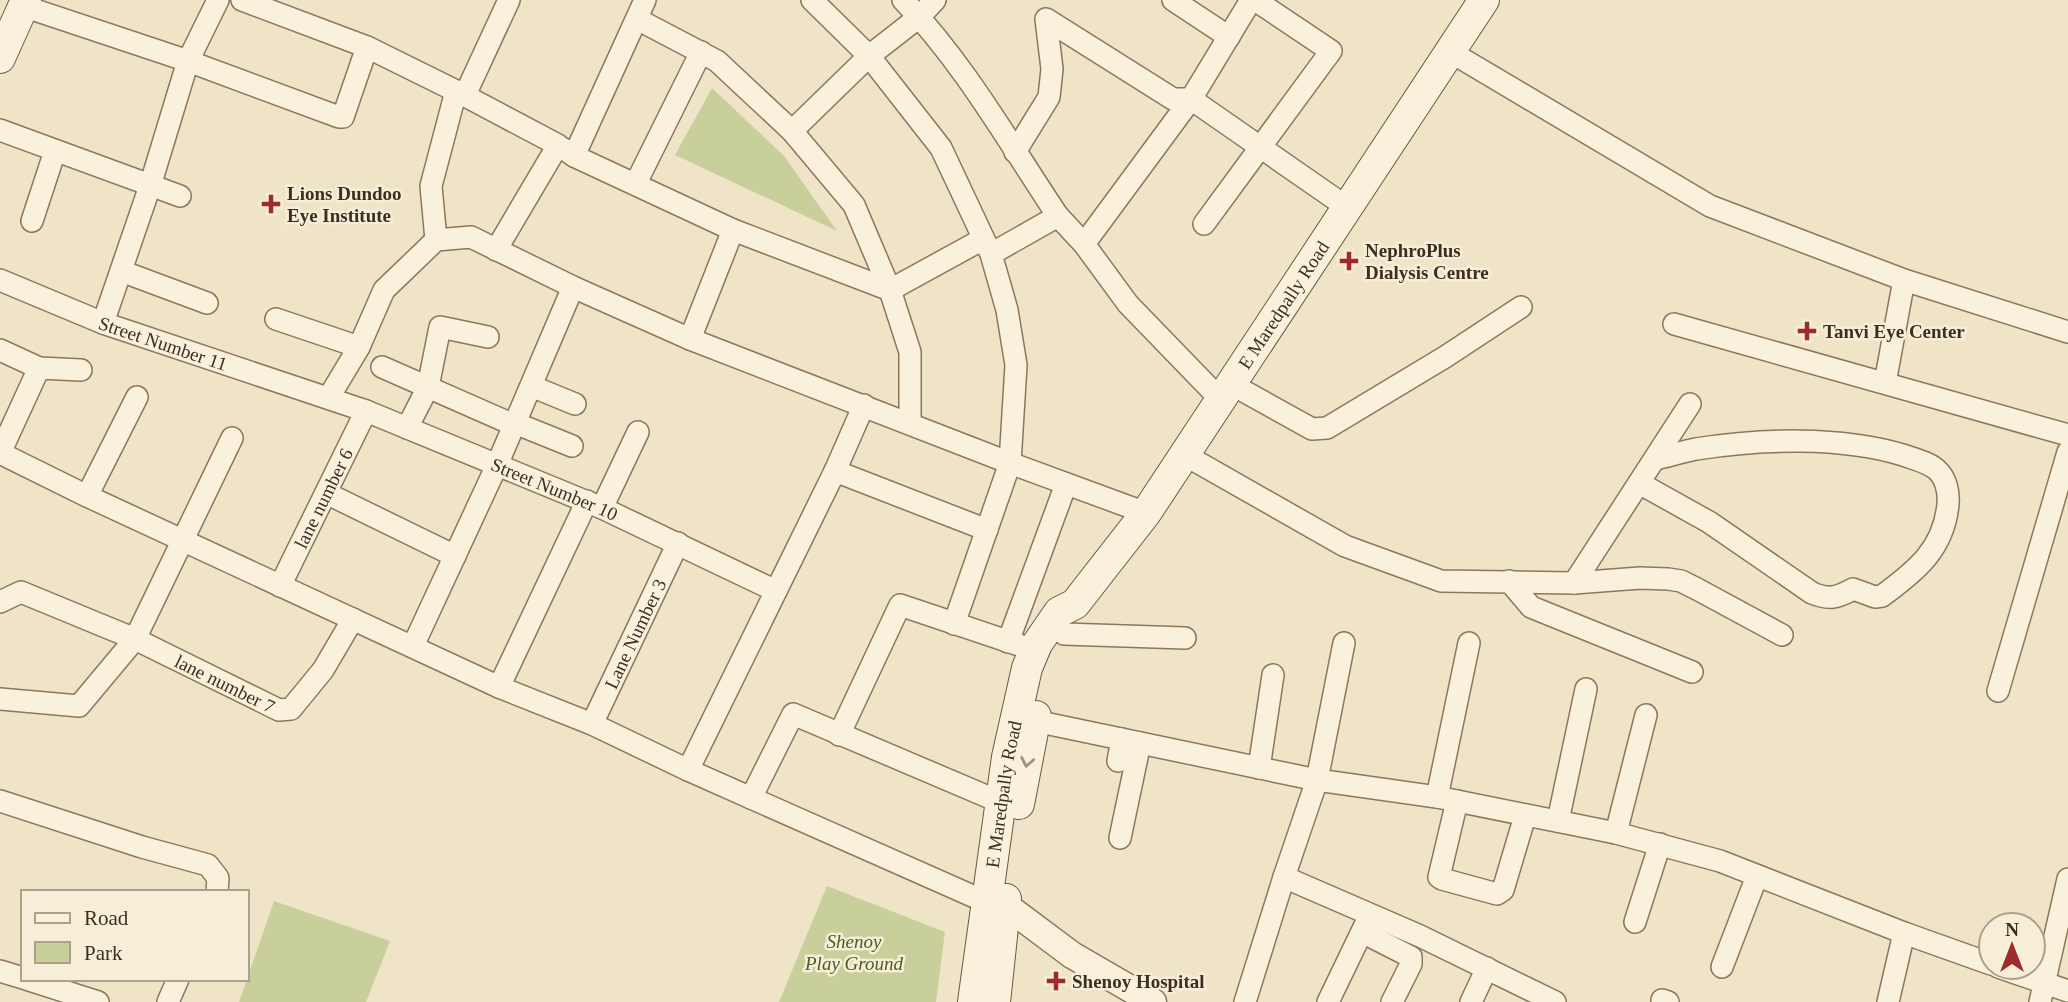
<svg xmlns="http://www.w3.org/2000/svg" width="2068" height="1002" font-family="'Times New Roman',serif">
	<rect width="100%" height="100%" fill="#f0e4c8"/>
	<g fill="#c9cf9b">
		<polygon points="712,88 784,156 837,231 675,155"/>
		<polygon points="827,886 945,932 936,1002 779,1002"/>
		<polygon points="274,901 390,941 366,1002 239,1002"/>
	</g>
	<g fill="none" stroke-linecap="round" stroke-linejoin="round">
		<defs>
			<g id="minor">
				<polyline points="242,0 367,47 456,91 558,145 496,250"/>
				<polyline points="812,0 869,56 941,148 989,250"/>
				<path d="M903,0C964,63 1009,143 1058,216"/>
				<polyline points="1173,0 1229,37"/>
				<polyline points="1251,0 1191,99 1348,208"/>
				<polyline points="23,6 188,61 218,0"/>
				<polyline points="637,19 717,61 792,131 854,205 890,290 910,352 910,423"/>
				<polyline points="1449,51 1710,206 1904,280 2068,332"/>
				<polyline points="465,95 509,0"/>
				<polyline points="0,130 180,196"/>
				<polyline points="792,131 869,56 919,17 935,0"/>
				<polyline points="564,149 574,156 645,0"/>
				<polyline points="1015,152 1049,97 1052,69 1046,19 1173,99 1191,99 1084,244"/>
				<polyline points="574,156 733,230 890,290 983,239"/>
				<polyline points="636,183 701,52"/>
				<polyline points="32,221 55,151"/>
				<polyline points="1204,224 1331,51 1255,0"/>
				<polyline points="436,240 431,186 456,91"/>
				<polyline points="121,271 207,303"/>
				<path id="s1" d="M0,280L103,323L366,411L602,508L776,591"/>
				<polyline points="276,319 359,347"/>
				<polyline points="103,323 150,186 188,61 339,117 343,117 367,47"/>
				<polyline points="1674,324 2068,435"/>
				<polyline points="690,339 733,230"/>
				<polyline points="0,350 39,368"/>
				<polyline points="382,367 514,425"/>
				<polyline points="1885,383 1904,280"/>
				<polyline points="1231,384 1312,429 1327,428 1445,357 1521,307"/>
				<polyline points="531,386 575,404"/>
				<polyline points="329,397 359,347 384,290 436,240 471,237 573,287 690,339 1010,463 1146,513"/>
				<polyline points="515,423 572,446"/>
				<polyline points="407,428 428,387 440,327 488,337"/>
				<polyline points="0,453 87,496 499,687 592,724 688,770 986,902"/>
				<polyline points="0,453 39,368 81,370"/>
				<polyline points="1185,455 1345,546 1441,581 1574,583 1640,578 1668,579 1681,581 1697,589 1782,635"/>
				<polyline points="835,471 987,530"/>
				<path d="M1639,483L1709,522L1812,593C1829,600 1837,598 1853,589L1875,597L1882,596C1916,571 1944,549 1948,504C1949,492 1946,478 1937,470C1928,462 1914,459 1903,455C1840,436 1761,439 1696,449C1682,452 1668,456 1655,459"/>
				<polyline points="326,493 455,556"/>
				<polyline points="87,496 137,397"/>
				<polyline points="602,508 638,432"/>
				<polyline points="1509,581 1531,607 1692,672"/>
				<polyline points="1574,583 1690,404"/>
				<path id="s2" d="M280,586L366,411"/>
				<path id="s3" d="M0,602L21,592L135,639L279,710L291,709L323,670L353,619"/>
				<polyline points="954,624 1010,463 1016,365 1007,310 991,254 1058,216 1084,244 1128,304 1221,400"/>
				<polyline points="1064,634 1185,638"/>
				<polyline points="1008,642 1066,484"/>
				<polyline points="413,646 497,465 573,287"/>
				<polyline points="499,687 587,501"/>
				<polyline points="1998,691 2068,452"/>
				<polyline points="0,699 79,706 135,639 232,438"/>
				<polyline points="1035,721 1317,780 1437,797 1616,833 1720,861 1904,933"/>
				<path id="s4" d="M592,724L678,543"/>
				<polyline points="839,735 900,605 1034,650"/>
				<polyline points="1118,761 1122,739"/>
				<polyline points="1259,768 1273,675"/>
				<polyline points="688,770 835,471 864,405"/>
				<polyline points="1437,797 1469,643"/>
				<polyline points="751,798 793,714 1000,802"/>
				<polyline points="0,801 142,847 208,865 218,878 217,892"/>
				<polyline points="1457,801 1439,877 1442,879 1497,894 1503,890 1525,816"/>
				<polyline points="1558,821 1586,689"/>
				<polyline points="1616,833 1646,715"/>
				<polyline points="1120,838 1140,743"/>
				<polyline points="1284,877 1420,936 1555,1002"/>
				<polyline points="1635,922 1660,844"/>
				<polyline points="1362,932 1411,957 1411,964 1392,1002"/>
				<polyline points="1722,967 1757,876"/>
				<polyline points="1998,967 2068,991"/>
				<polyline points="0,971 23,978"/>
				<polyline points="26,979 98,1002"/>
				<polyline points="1662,1000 1668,1002"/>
				<polyline points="168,1002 178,979"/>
				<polyline points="1245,1002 1284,877 1317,780 1344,643"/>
				<polyline points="1328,1002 1368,919"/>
				<polyline points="1471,1002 1487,968"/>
				<polyline points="1888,1002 1904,933 1991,964"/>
				<polyline points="2040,1002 2068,879"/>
			</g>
			<polyline id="tertiary" points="987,903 1005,905 1072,955 1153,1002"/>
			<g id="secondary">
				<polyline points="0,58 26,0"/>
				<polyline points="1019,804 1036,716"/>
				<path id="s5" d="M973,1002L1007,757L1027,668L1037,644L1059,612L1075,604L1146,513L1484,0"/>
				<polyline points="995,1002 1006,899"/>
			</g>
		</defs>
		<use href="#minor" stroke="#8d765c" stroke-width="24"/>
		<use href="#tertiary" stroke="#8d765c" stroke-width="29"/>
		<use href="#secondary" stroke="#6f573f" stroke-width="32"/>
		<use href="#minor" stroke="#faf1dc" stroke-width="21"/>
		<use href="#tertiary" stroke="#faf1dc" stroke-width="26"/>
		<use href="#secondary" stroke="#faf1dc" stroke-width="30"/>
	</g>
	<defs><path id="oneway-chevron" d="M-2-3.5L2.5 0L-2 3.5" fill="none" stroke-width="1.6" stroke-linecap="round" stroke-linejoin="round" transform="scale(1.75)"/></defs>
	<use stroke="#9c907e" href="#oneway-chevron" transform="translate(1027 762) rotate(101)"/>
	<g fill="#9e2a2b" stroke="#f7eed8" stroke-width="2.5">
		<path d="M267.5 193.5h7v7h7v7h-7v7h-7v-7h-7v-7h7z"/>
		<path d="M1345.5 250.5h7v7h7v7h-7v7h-7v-7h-7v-7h7z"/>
		<path d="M1803.5 320.5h7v7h7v7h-7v7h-7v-7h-7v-7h7z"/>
		<path d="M1052.5 970.5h7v7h7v7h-7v7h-7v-7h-7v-7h7z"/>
	</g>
	<g text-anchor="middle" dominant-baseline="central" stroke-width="5" stroke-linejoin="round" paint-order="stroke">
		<g font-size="19" font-weight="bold" fill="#3d2e20" stroke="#f7eed8" text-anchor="start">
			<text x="287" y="193">Lions Dundoo<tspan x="287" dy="22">Eye Institute</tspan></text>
			<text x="1365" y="250">NephroPlus<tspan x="1365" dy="22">Dialysis Centre</tspan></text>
			<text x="1823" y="331">Tanvi Eye Center</text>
			<text x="1072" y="981">Shenoy Hospital</text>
		</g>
		<g font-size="19" fill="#3d2e20" stroke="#f7eed8">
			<text stroke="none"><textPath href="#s5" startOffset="786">E Maredpally Road</textPath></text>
			<text stroke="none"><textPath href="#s1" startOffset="175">Street Number 11</textPath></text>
			<text stroke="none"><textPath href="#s1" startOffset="593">Street Number 10</textPath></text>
			<text stroke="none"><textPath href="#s2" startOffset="98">lane number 6</textPath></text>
			<text stroke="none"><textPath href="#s4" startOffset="100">Lane Number 3</textPath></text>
			<text stroke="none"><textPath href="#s3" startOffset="247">lane number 7</textPath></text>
			<text stroke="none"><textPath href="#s5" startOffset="210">E Maredpally Road</textPath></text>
		</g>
		<g font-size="19" font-style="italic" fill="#4d5a26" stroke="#f7eed8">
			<text x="854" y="941">Shenoy<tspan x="854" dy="22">Play Ground</tspan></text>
		</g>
	</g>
	<rect x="21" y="890" width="228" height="91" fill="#f7eed8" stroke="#ada18e" stroke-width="2"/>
	<rect x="35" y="913" width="35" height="10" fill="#faf1dc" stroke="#ada18e" stroke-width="2"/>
	<text x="84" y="925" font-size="21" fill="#3d2e20">Road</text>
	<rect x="35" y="942" width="35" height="21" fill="#c9cf9b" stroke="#ada18e" stroke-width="2"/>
	<text x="84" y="960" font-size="21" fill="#3d2e20">Park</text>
	<g transform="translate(2012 946)"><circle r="33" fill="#f7eed8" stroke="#ada18e" stroke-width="2"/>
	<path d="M0-5L12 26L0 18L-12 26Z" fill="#9e2a2b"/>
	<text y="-10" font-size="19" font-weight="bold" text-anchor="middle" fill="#3d2e20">N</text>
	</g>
</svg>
